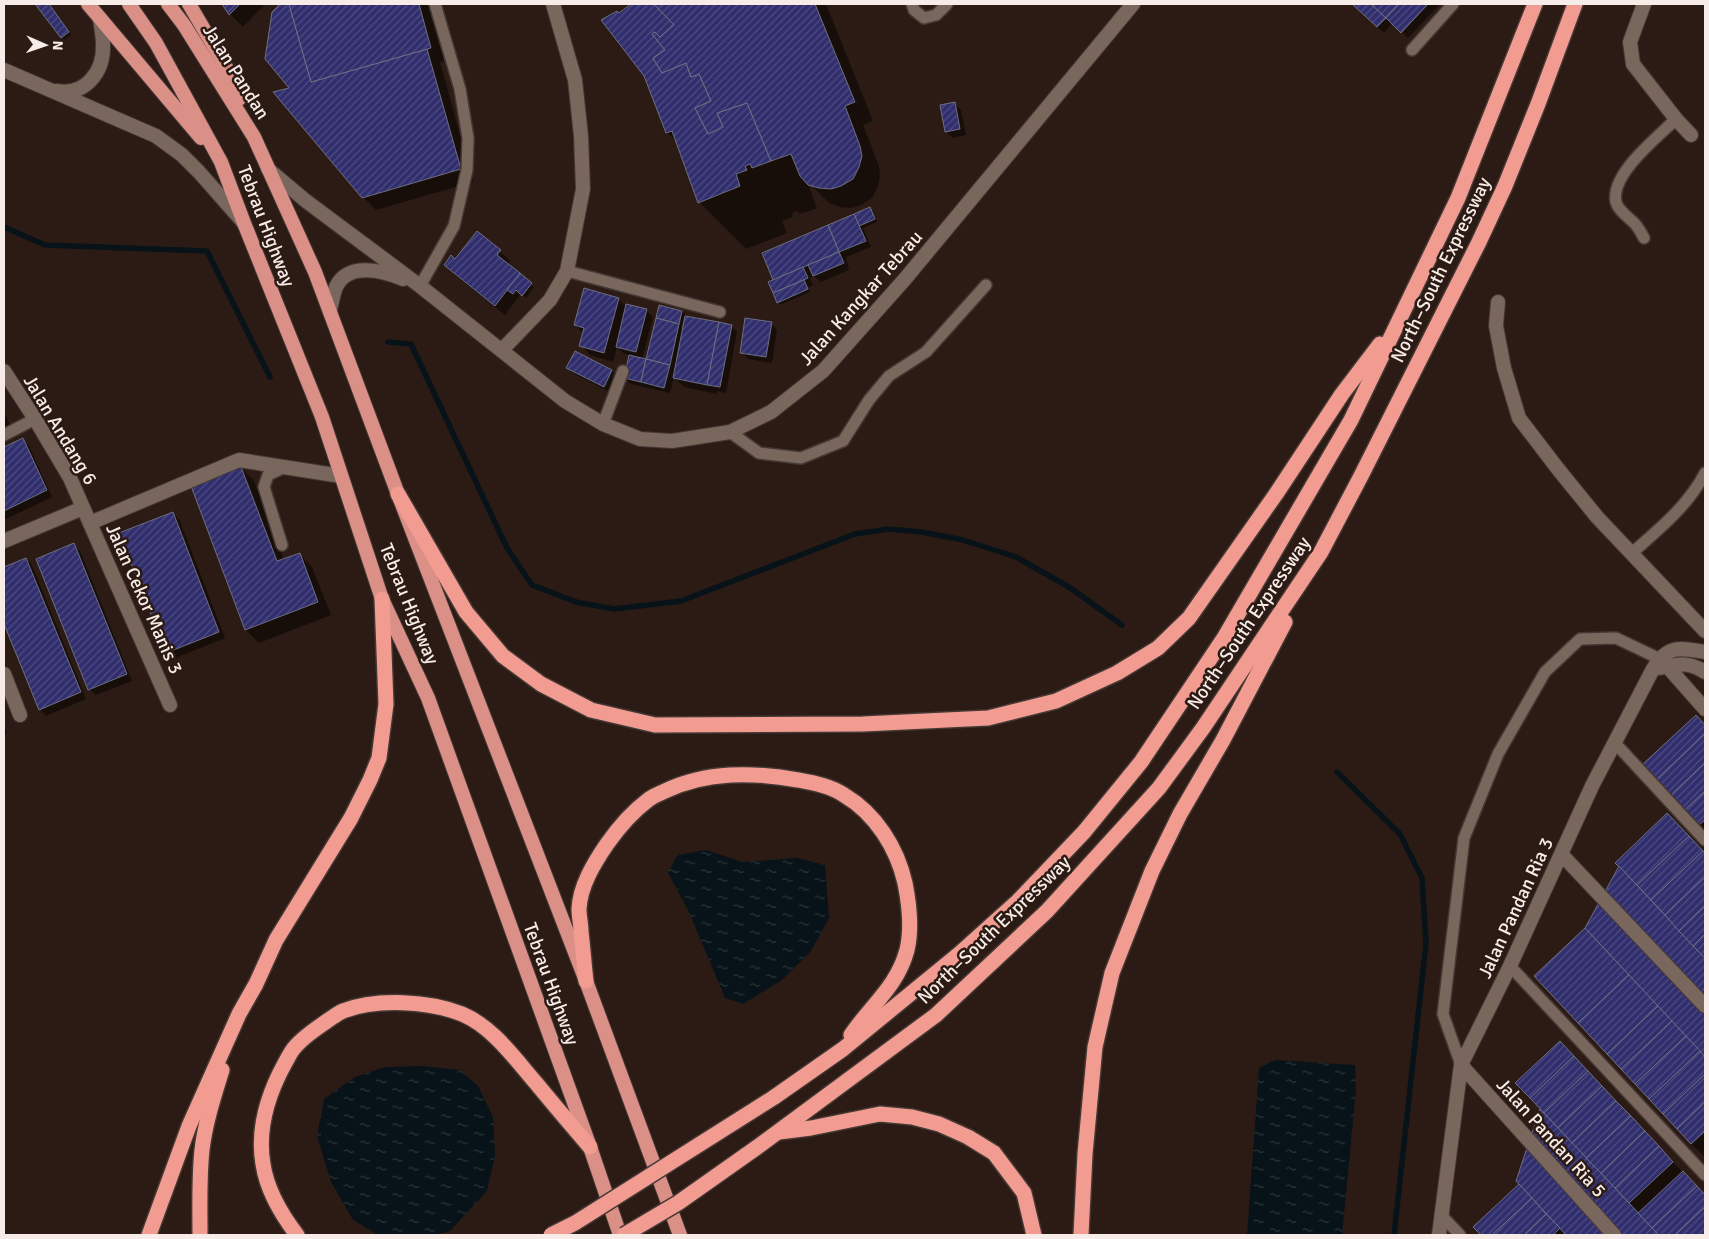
<svg xmlns="http://www.w3.org/2000/svg" width="1709" height="1239" font-family="Signika,sans-serif">
	<defs>
		<pattern id="water-ripples" width="26" height="14" patternUnits="userSpaceOnUse" patternTransform="scale(1.25)"><rect width="26" height="14" fill="#071318"/><path d="M2 4q2-2 4 0t4 0M15 11q2-2 4 0t4 0" fill="none" stroke="#2c363a"/></pattern>
		<pattern id="building-hatch" width="6" height="6" patternUnits="userSpaceOnUse" patternTransform="scale(1.25)"><rect width="6" height="6" fill="#312e6e"/><path d="M-1 1l2-2M0 6l6-6M5 7l2-2" fill="none" stroke="#504c83"/></pattern>
	</defs>
	<rect width="100%" height="100%" fill="#2b1b14"/>
	<g fill="url(#water-ripples)">
		<polygon points="706,850 743,862 798,858 825,865 829,918 811,951 782,980 743,1004 725,998 689,912 668,873 677,855"/>
		<polygon points="1275,1060 1355,1065 1356,1091 1342,1235 1247,1235 1259,1068"/>
		<polygon points="421,1066 460,1070 478,1086 493,1117 495,1156 487,1191 450,1231 434,1235 378,1235 353,1220 331,1182 317,1136 324,1099 355,1077 385,1067"/>
	</g>
	<g fill="#0007" fill-rule="evenodd">
		<polygon points="37,4 48,4 71,35 64,40"/>
		<polygon points="223,4 265,4 243,27 230,14"/>
		<polygon points="282,4 428,4 444,61 440,62 473,182 376,210 363,197 291,89 273,13"/>
		<polygon points="633,4 645,4 648,6 652,4 826,4 873,121 863,125 879,166 880,176 878,186 872,198 861,205 851,208 840,207 829,203 807,181 817,208 800,214 797,211 792,213 793,217 782,221 787,233 746,249 699,202 677,143 667,132 619,15"/>
		<polygon points="1353,4 1440,4 1408,38 1392,23 1384,33"/>
		<polygon points="954,104 961,110 966,135 953,138 946,131"/>
		<polygon points="870,208 877,222 863,228 871,247 846,257 849,270 821,282 814,276 810,278 813,285 808,287 810,292 780,305 778,302 770,283"/>
		<polygon points="477,233 500,251 510,261 507,264 534,287 526,298 521,294 505,315 455,275 445,265 456,260"/>
		<path d="M618,299L627,307L646,310L653,317L642,359L647,360L660,306L682,312L685,314L684,317L731,326L737,332L726,393L717,391V394L684,387L674,377L670,393L631,384L625,378L630,355L623,353L617,347L613,362L590,355L581,345L584,334L575,325ZM684,318L686,319L684,330L681,328Z"/>
		<polygon points="771,323 777,330 772,363 748,359 742,353"/>
		<polygon points="568,368 612,371 618,377 610,392 574,374"/>
		<polygon points="4,411 13,432 4,436"/>
		<polygon points="22,440 29,446 52,497 4,520 4,449"/>
		<polygon points="241,468 254,481 284,560 299,554 312,567 331,615 259,643 246,630 192,487"/>
		<polygon points="172,513 179,519 225,638 173,659 167,652"/>
		<polygon points="74,545 80,551 132,681 96,695 89,689"/>
		<polygon points="26,559 32,565 86,699 46,716 40,709 4,621 4,568"/>
		<polygon points="1696,716 1705,726 1705,830 1645,764"/>
		<polygon points="4,725 7,733 4,735"/>
		<polygon points="1680,828 1705,855 1705,1157 1691,1144 1586,928"/>
		<polygon points="1573,1056 1705,1196 1705,1235 1482,1235 1475,1227 1520,1184 1517,1181 1541,1109"/>
	</g>
	<g fill="none" stroke-linecap="round" stroke-linejoin="round">
		<g stroke="#071318" stroke-width="5.5">
			<polyline points="4,227 45,245 207,251 270,377"/>
			<polyline points="388,342 411,344 507,548 532,585 576,602 614,609 681,601 855,534 888,529 922,532 963,540 1016,557 1069,587 1122,625"/>
			<polyline points="1337,772 1400,834 1422,878 1426,943 1394,1235"/>
		</g>
	</g>
	<g fill="url(#building-hatch)" stroke="#6d6f81">
		<polygon points="35,4 49,4 69,32 61,38"/>
		<polygon points="222,4 240,4 229,15"/>
		<polygon points="280,4 289,4 311,82 427,49 461,169 362,198 273,92 289,88 265,59 272,12"/>
		<polygon points="289,4 419,4 431,48 311,82"/>
		<polygon points="631,4 654,4 674,25 660,37 655,32 652,34 665,50 653,58 662,73 686,63 691,77 699,74 711,101 695,108 708,134 723,127 717,113 747,103 771,161 752,168 750,164 745,166 747,170 736,174 740,186 698,203 672,131 666,133 644,76 601,20 617,11 619,13"/>
		<polygon points="654,4 815,4 855,102 845,106 860,146 862,156 859,167 853,179 841,186 831,189 819,188 808,185 800,176 791,154 771,161 747,103 717,113 723,127 708,134 695,108 711,101 699,74 691,77 686,63 662,73 653,58 665,50 652,34 655,32 660,37 674,25"/>
		<polygon points="1352,4 1371,4 1386,18 1377,27"/>
		<polygon points="1371,4 1399,4 1386,18"/>
		<polygon points="1399,4 1428,4 1401,33 1386,18"/>
		<polygon points="955,102 960,129 945,132 940,105"/>
		<polygon points="870,207 875,219 859,226 854,214"/>
		<polygon points="854,214 866,241 839,252 828,225"/>
		<polygon points="828,225 839,252 773,280 762,253"/>
		<polygon points="477,231 501,250 497,255 520,273 495,306 444,265 451,255 455,259"/>
		<polygon points="839,252 844,263 813,276 808,265"/>
		<polygon points="803,267 808,278 773,293 768,282"/>
		<polygon points="520,273 532,283 522,296 516,290 513,294 507,290"/>
		<polygon points="804,280 808,289 777,303 773,293"/>
		<polygon points="584,288 619,298 604,353 579,346 584,328 574,325"/>
		<polygon points="626,304 647,309 636,352 616,347"/>
		<polygon points="659,305 682,311 679,324 656,318"/>
		<polygon points="685,316 719,322 707,385 673,378"/>
		<polygon points="656,318 679,324 670,365 646,359"/>
		<polygon points="745,318 772,322 766,357 740,353"/>
		<polygon points="719,322 732,325 720,387 707,385"/>
		<polygon points="575,351 612,370 604,387 566,368"/>
		<polygon points="629,355 646,359 641,382 624,378"/>
		<polygon points="646,359 670,365 664,388 641,382"/>
		<polygon points="23,438 47,490 4,511 4,447"/>
		<polygon points="241,467 277,561 300,553 318,602 245,630 191,486"/>
		<polygon points="173,512 219,632 166,653 119,533"/>
		<polygon points="74,543 127,674 88,690 36,559"/>
		<polygon points="26,558 81,692 39,710 4,624 4,567"/>
		<polygon points="1696,715 1705,725 1705,734 1657,779 1643,764"/>
		<polygon points="1705,734 1705,763 1671,795 1657,779"/>
		<polygon points="1705,763 1705,791 1685,810 1671,795"/>
		<polygon points="1705,791 1705,820 1699,825 1685,810"/>
		<polygon points="1667,813 1689,836 1637,885 1615,863"/>
		<polygon points="1689,836 1703,851 1651,900 1637,885"/>
		<polygon points="1703,851 1705,853 1705,877 1665,915 1651,900"/>
		<polygon points="1619,866 1705,958 1705,1057 1585,928"/>
		<polygon points="1705,877 1705,906 1679,931 1665,915"/>
		<polygon points="1705,906 1705,934 1693,946 1679,931"/>
		<polygon points="1585,928 1629,975 1578,1023 1534,976"/>
		<polygon points="1705,934 1705,958 1693,946"/>
		<polygon points="1629,975 1658,1006 1607,1054 1578,1023"/>
		<polygon points="1658,1006 1672,1021 1621,1069 1607,1054"/>
		<polygon points="1672,1021 1686,1036 1635,1084 1621,1069"/>
		<polygon points="1686,1036 1700,1051 1649,1099 1635,1084"/>
		<polygon points="1560,1041 1574,1056 1530,1098 1515,1083"/>
		<polygon points="1700,1051 1705,1057 1705,1074 1663,1114 1649,1099"/>
		<polygon points="1574,1056 1588,1071 1544,1113 1530,1098"/>
		<polygon points="1588,1071 1602,1086 1558,1128 1544,1113"/>
		<polygon points="1705,1074 1705,1102 1677,1129 1663,1114"/>
		<polygon points="1602,1086 1616,1101 1572,1143 1558,1128"/>
		<polygon points="1616,1101 1631,1116 1586,1158 1572,1143"/>
		<polygon points="1705,1102 1705,1131 1691,1144 1677,1129"/>
		<polygon points="1540,1109 1601,1173 1659,1235 1566,1235 1516,1181"/>
		<polygon points="1631,1116 1645,1131 1601,1173 1586,1158"/>
		<polygon points="1645,1131 1659,1146 1615,1188 1601,1173"/>
		<polygon points="1659,1146 1673,1162 1629,1203 1615,1188"/>
		<polygon points="1683,1171 1697,1186 1652,1228 1638,1213"/>
		<polygon points="1519,1184 1532,1198 1492,1235 1481,1235 1473,1227"/>
		<polygon points="1697,1186 1705,1195 1705,1207 1675,1235 1659,1235 1652,1228"/>
		<polygon points="1532,1198 1546,1214 1524,1235 1492,1235"/>
		<polygon points="1705,1207 1705,1235 1675,1235"/>
		<polygon points="1546,1214 1560,1228 1553,1235 1524,1235"/>
	</g>
	<g fill="none" stroke-linecap="round" stroke-linejoin="round">
		<defs>
			<g id="service">
				<polyline points="912,4 914,10 924,18 936,15 947,4"/>
				<polyline points="1412,50 1453,4"/>
				<path d="M1644,238C1642,234 1639,229 1636,225C1630,218 1618,211 1616,202C1610,174 1658,137 1676,119"/>
				<polyline points="567,271 720,312"/>
				<polyline points="420,286 454,226 467,170 468,138 460,89 435,4"/>
				<polyline points="603,424 623,371"/>
				<polyline points="730,432 759,453 801,458 843,441 869,400 889,376 926,352 986,285"/>
				<polyline points="4,435 35,419"/>
				<polyline points="282,545 264,487 268,475 285,467"/>
				<path d="M1632,553C1659,529 1688,506 1705,473"/>
				<polyline points="1615,743 1705,840"/>
				<polyline points="1510,966 1705,1175"/>
				<polyline points="1461,1065 1443,1014 1464,838 1498,754 1545,672 1580,639 1616,638 1660,659"/>
				<polyline points="1441,1215 1460,1235"/>
			</g>
			<g id="minor">
				<polyline points="1644,4 1630,42 1633,64 1676,119 1691,135"/>
				<polyline points="4,70 156,136 182,155 199,172 243,222"/>
				<path d="M57,91C85,96 104,72 103,45C103,36 101,27 100,18"/>
				<polyline points="1498,302 1496,326 1504,368 1519,418 1558,469 1597,517 1705,631"/>
				<polyline points="502,350 550,300 567,271 583,189 581,136 575,80 553,4"/>
				<polyline points="4,371 35,419 70,478 170,705"/>
				<polyline points="90,523 239,460 341,476"/>
				<polyline points="4,541 83,508"/>
				<polyline points="1667,666 1705,709"/>
				<path d="M1659,668C1678,664 1688,661 1705,672"/>
				<polyline points="4,674 20,715"/>
				<polyline points="1562,855 1705,1006"/>
				<polyline points="1461,1065 1614,1235"/>
				<path d="M1439,1235L1461,1065L1510,966L1592,786L1653,669C1668,644 1680,648 1705,652"/>
			</g>
			<g id="tertiary">
				<polyline points="268,169 306,201 420,286 565,401 603,424 640,439 672,441 730,432 771,412 823,371 905,279 1133,4"/>
				<path d="M330,310C332,303 333,294 336,287C348,261 384,271 403,279"/>
			</g>
			<g id="trunk">
				<polyline points="88,4 201,138"/>
				<polyline points="129,4 156,43 221,162 244,223 322,417 382,599 428,698 590,1147 620,1235"/>
				<polyline points="168,4 184,25 254,137 315,272 398,494 586,981 680,1235"/>
				<polyline points="189,4 226,67 239,99"/>
			</g>
			<g id="motorway">
				<polyline points="398,494 466,612 503,656 541,684 591,710 655,725 863,724 988,718 1056,701 1117,673 1158,648 1189,618 1276,494 1342,394 1380,344"/>
				<path d="M586,981C584,964 583,948 581,932C581,924 579,917 579,909C580,886 594,863 607,844C619,827 632,812 648,800C653,796 659,794 665,791C707,771 753,772 798,780C814,783 831,786 844,795C876,814 897,848 905,883C909,903 912,929 907,950C897,987 871,1005 851,1035"/>
				<polyline points="773,1098 843,1049 959,954 1018,901 1084,832 1141,762 1224,638 1351,420 1458,198 1535,4"/>
				<polyline points="779,1132 811,1128 880,1114 912,1117 939,1124 968,1137 994,1153 1024,1193 1034,1235"/>
				<polyline points="756,1148 936,1015 1047,911 1159,788 1203,728 1321,552 1361,476 1479,242 1505,186 1538,104 1575,4"/>
				<polyline points="149,1235 189,1126 239,1014 256,984 276,940 351,818 370,780 379,758 386,704 382,599"/>
				<path d="M200,1235C200,1207 199,1178 202,1150C205,1123 214,1096 222,1070"/>
				<path d="M297,1235C281,1214 267,1191 263,1164C257,1129 268,1094 285,1063C288,1058 291,1051 295,1047C303,1037 317,1028 327,1021C332,1018 338,1013 343,1011C377,998 429,1001 462,1014C493,1027 515,1059 536,1083C554,1105 572,1126 590,1147"/>
				<polyline points="1081,1235 1085,1154 1095,1047 1112,973 1152,871 1180,814 1223,740 1285,622"/>
			</g>
		</defs>
		<use href="#service" stroke="#443834" stroke-width="14"/>
		<use href="#minor" stroke="#443834" stroke-width="16"/>
		<use href="#tertiary" stroke="#443834" stroke-width="16"/>
		<use href="#trunk" stroke="#443834" stroke-width="16"/>
		<use href="#motorway" stroke="#443834" stroke-width="18"/>
		<use href="#service" stroke="#79665d" stroke-width="11"/>
		<use href="#minor" stroke="#79665d" stroke-width="14"/>
		<use href="#tertiary" stroke="#79665d" stroke-width="14"/>
		<use href="#trunk" stroke="#da9086" stroke-width="14"/>
		<use href="#motorway" stroke="#f29b90" stroke-width="15"/>
		<defs>
			<g id="motorway-bridge">
				<polyline points="551,1235 575,1223 773,1098"/>
				<polyline points="624,1235 678,1203 756,1148"/>
			</g>
		</defs>
		<use href="#motorway-bridge" stroke="#443834" stroke-width="18" stroke-linecap="butt"/>
		<use href="#motorway-bridge" stroke="#f29b90" stroke-width="15"/>
	</g>
	<g text-anchor="middle" dominant-baseline="central" stroke-width="5" stroke-linejoin="round" paint-order="stroke">
		<g font-size="19" fill="#f7ece7" stroke="#2b1b14">
			<text transform="translate(236 72) rotate(58)">Jalan Pandan</text>
			<text transform="translate(266 226) rotate(69)">Tebrau Highway</text>
			<text transform="translate(1441 270) rotate(-64)">North–South Expressway</text>
			<text transform="translate(861 298) rotate(-48)">Jalan Kangkar Tebrau</text>
			<text transform="translate(60 430) rotate(59)">Jalan Andang 6</text>
			<text transform="translate(144 599) rotate(66)">Jalan Cekor Manis 3</text>
			<text transform="translate(409 604) rotate(68)">Tebrau Highway</text>
			<text transform="translate(1249 623) rotate(-56)">North–South Expressway</text>
			<text transform="translate(1516 908) rotate(-65)">Jalan Pandan Ria 3</text>
			<text transform="translate(994 930) rotate(-44)">North–South Expressway</text>
			<text transform="translate(551 984) rotate(70)">Tebrau Highway</text>
			<text transform="translate(1551 1138) rotate(48)">Jalan Pandan Ria 5</text>
		</g>
	</g>
	<rect width="1709" height="1239" fill="none" stroke="#f7ece7" stroke-width="10"/>
	<g transform="translate(45 45) rotate(92)" stroke="#2b1b14" stroke-width="4" paint-order="stroke">
	<path d="M0-4L9 19L0 12L-9 19Z" fill="#f7ece7"/>
	<text y="-8" font-size="14" font-weight="bold" text-anchor="middle" fill="#f7ece7">N</text>
	</g>
</svg>
